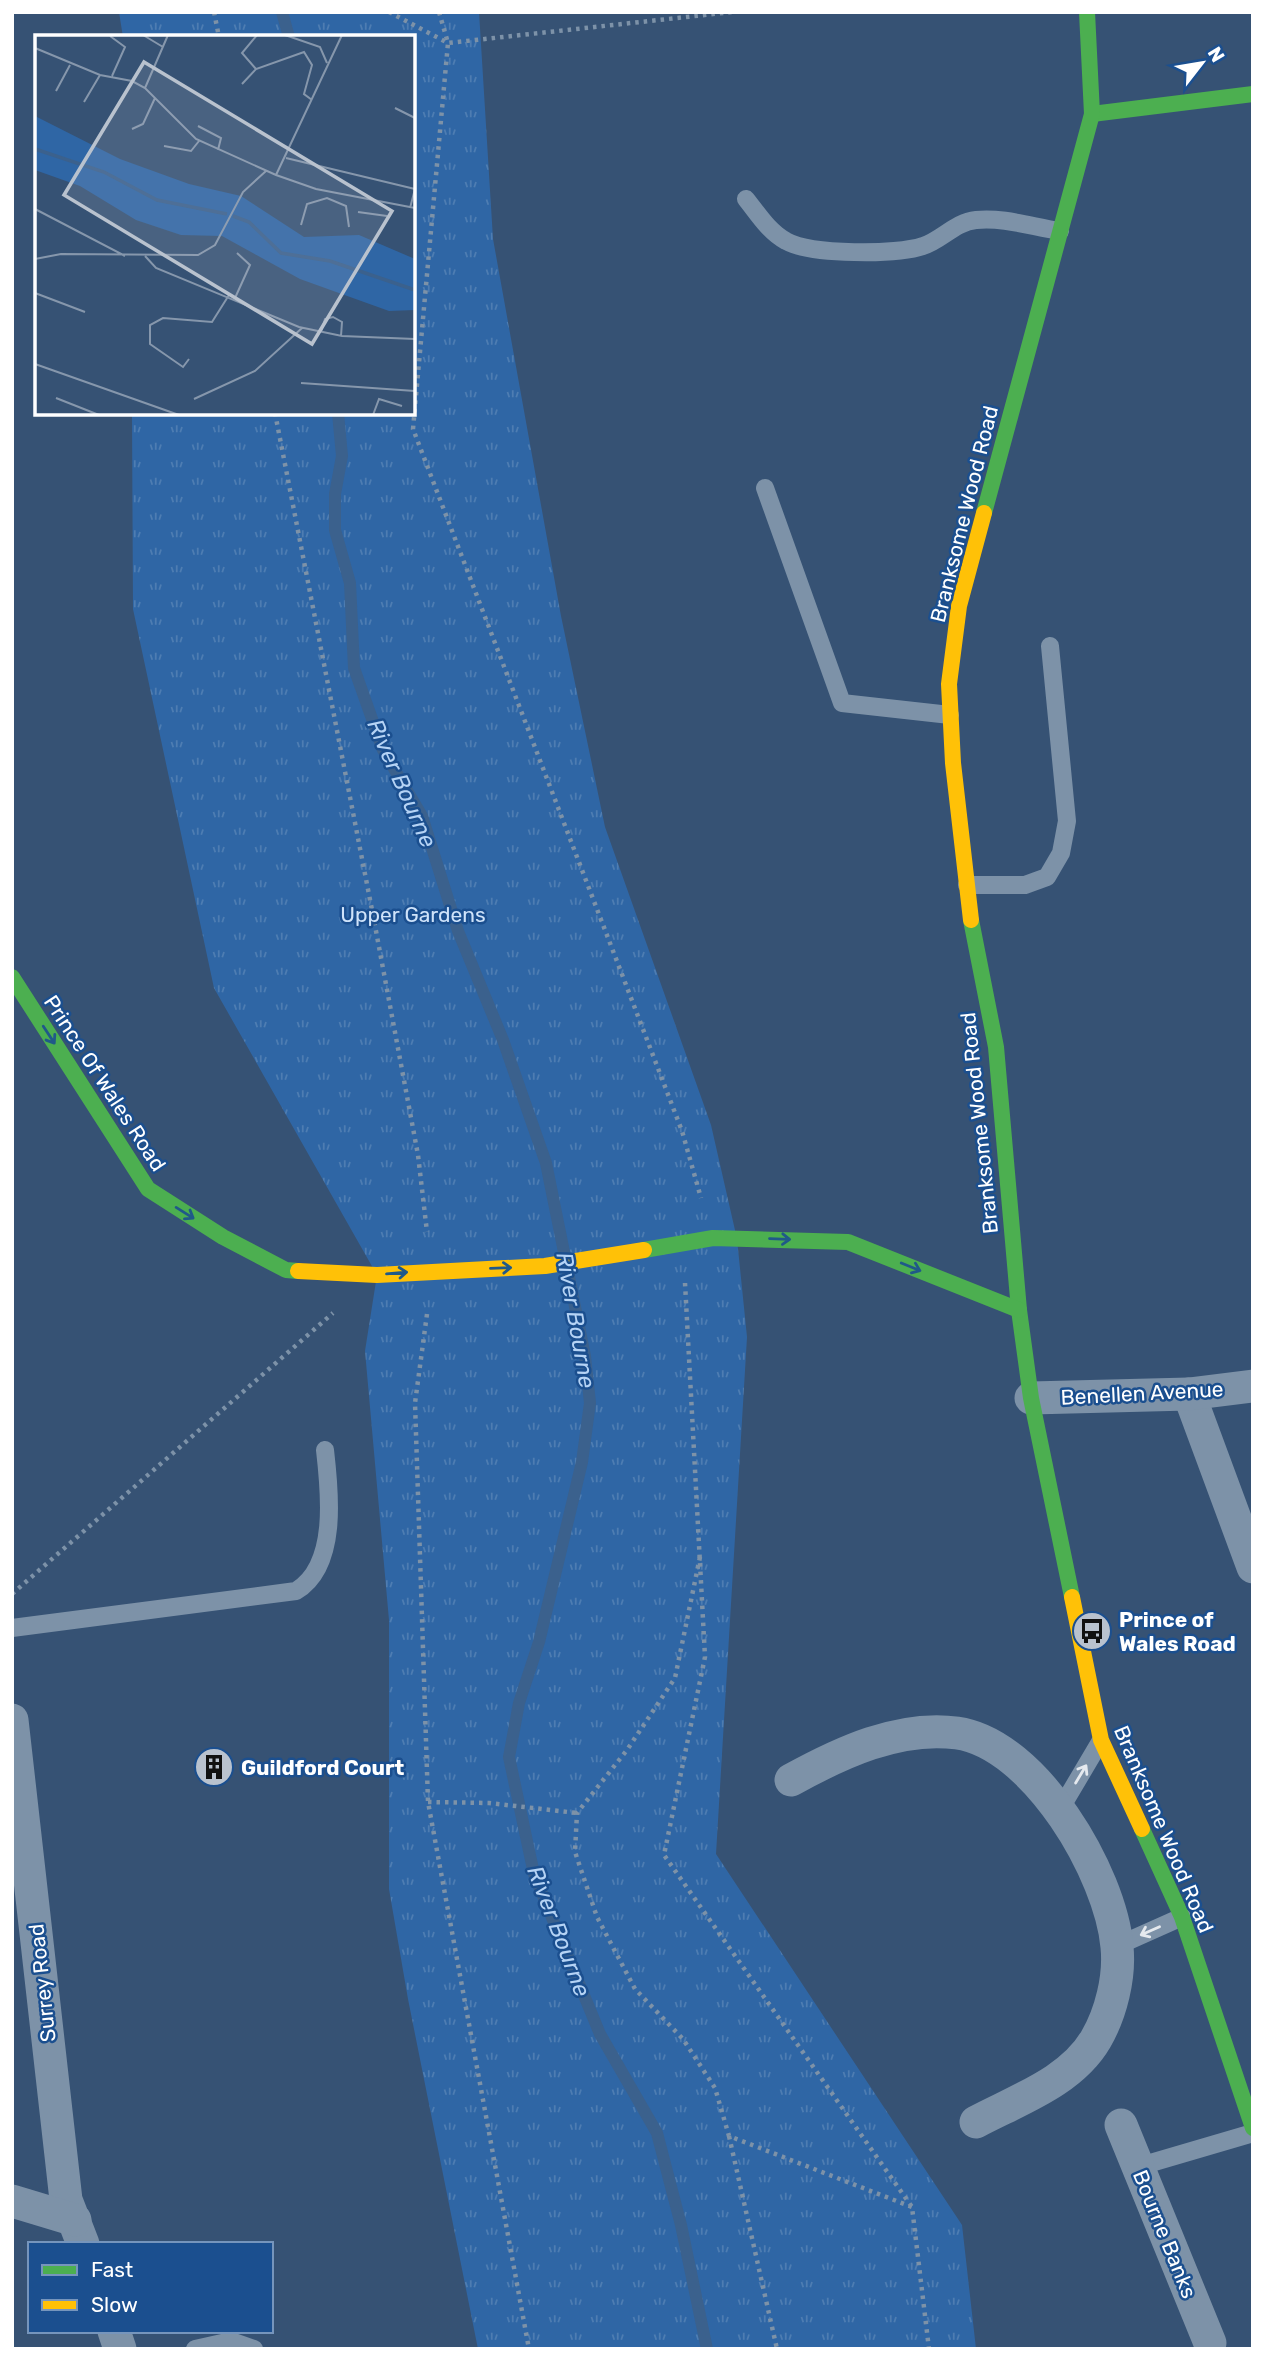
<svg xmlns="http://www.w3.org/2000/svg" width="1265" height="2361" font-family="Rubik,sans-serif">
	<defs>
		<pattern id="park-tufts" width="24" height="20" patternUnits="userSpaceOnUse" patternTransform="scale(1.75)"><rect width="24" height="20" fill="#2f66a5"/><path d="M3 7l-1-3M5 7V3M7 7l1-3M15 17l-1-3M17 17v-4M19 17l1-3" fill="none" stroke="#4e7db2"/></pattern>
	</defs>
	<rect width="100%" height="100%" fill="#365274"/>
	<polygon fill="url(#park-tufts)" points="119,12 479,12 493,239 561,616 605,827 711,1125 737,1239 747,1337 716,1854 962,2225 976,2349 478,2349 408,1999 389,1889 389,1620 365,1351 377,1275 214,988 133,609 132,413 413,413 413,37 123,37"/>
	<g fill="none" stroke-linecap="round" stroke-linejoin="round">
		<g stroke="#3b618d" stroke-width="12">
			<polyline points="282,12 289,37"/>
			<polyline points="338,413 342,456 335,494 335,530 350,583 354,668 383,750 422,816 458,931 503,1040 546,1163 585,1356 590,1403 582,1462 539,1642 519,1703 509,1757 534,1874 600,2034 657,2133 681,2225 707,2349"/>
		</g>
		<g stroke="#7d92a8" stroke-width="4.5" stroke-dasharray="3.5 5" stroke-linecap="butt">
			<polyline points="214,12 219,37"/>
			<polyline points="389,12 448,43 732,12"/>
			<polyline points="439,12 448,43 413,429 682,1131 701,1198"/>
			<polyline points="275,413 373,915 418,1155 427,1232"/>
			<polyline points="685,1283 705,1657 664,1855 912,2207 929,2349"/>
			<polyline points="427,1314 415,1403 428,1802 529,2349"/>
			<polyline points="700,1557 675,1678 627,1750 577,1813 575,1852 597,1917 635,1989 683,2039 715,2088 729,2136 912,2207"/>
			<polyline points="12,1594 333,1313"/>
			<polyline points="428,1802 489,1803 577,1813"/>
			<polyline points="729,2136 777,2349"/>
		</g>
		<g stroke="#7d92a8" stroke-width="18">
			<path d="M746,199C758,214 769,232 786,241C811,255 897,255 923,246C942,240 955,222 976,220C1003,217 1033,227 1060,231"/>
			<polyline points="765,488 842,703 950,715"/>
			<polyline points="967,885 1025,885 1047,877 1061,853 1067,821 1050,646"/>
			<path d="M12,1628L296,1591C338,1566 330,1493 325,1450"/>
			<polyline points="1061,1808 1100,1742"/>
			<polyline points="1117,1946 1182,1917"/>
			<polyline points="1137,2167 1253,2133"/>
			<polyline points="195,2349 231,2341 254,2349"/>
		</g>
		<g stroke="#7d92a8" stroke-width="33">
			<polyline points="1189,1394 1253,1567"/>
			<polyline points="1031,1398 1189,1394 1253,1386"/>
			<polyline points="12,1720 66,2200 83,2244"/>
			<path d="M791,1780C840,1753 899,1725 957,1733C1035,1744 1111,1874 1117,1947C1120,1977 1111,2013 1096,2039C1071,2082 1017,2100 976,2122"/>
			<polyline points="1121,2125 1210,2343"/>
			<polyline points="12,2201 75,2220"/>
			<polyline points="114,2331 120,2349"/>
		</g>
		<g stroke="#4caf50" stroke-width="16">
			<polyline points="1092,114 1253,94"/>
			<polyline points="984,513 1092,114 1087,12"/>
			<polyline points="971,920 996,1047 1019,1310 1031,1398 1072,1597"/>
			<polyline points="12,977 148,1189 223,1237 286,1270 298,1271"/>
			<polyline points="644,1250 713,1238 848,1242 1019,1310"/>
			<polyline points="1142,1829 1182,1917 1253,2128"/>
		</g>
		<g stroke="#ffc107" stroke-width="16">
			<polyline points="971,920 953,763 949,684 959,606 984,513"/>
			<polyline points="298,1271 377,1275 545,1266 644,1250"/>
			<polyline points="1072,1597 1101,1740 1142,1829"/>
		</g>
	</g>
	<defs><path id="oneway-shaft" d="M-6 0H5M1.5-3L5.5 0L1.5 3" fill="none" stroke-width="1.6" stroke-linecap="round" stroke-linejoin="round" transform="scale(1.75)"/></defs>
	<g stroke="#205989">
		<use href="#oneway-shaft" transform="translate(49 1035) rotate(57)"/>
		<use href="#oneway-shaft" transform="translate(185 1213) rotate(32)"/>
		<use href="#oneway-shaft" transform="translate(780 1239) rotate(2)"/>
		<use href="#oneway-shaft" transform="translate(911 1267) rotate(22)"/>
		<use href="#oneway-shaft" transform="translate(501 1268) rotate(-2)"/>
		<use href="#oneway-shaft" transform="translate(397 1273) rotate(-5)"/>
	</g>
	<g stroke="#e5e9ee">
		<use href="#oneway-shaft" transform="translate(1081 1774) rotate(-59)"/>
		<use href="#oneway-shaft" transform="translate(1150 1931) rotate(156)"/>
	</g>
	<defs>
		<symbol id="bus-disc" viewBox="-11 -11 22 22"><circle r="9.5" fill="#b9c2ce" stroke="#1b4f8f"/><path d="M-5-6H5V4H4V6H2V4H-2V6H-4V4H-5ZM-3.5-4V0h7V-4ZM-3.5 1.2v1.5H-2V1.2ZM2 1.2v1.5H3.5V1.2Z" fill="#111"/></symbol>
		<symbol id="building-disc" viewBox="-11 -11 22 22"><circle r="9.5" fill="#b9c2ce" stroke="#1b4f8f"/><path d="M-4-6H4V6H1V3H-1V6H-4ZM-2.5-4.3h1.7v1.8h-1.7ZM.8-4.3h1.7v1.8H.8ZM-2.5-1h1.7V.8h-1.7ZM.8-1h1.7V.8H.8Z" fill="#111"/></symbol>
	</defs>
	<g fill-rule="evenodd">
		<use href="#bus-disc" x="1070" y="1609" width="44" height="44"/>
		<use href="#building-disc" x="192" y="1745" width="44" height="44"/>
	</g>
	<g text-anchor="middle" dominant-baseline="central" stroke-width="5" stroke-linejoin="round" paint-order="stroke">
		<g font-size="21" fill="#fff" stroke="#1b4f8f">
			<text transform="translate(964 514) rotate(-76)">Branksome Wood Road</text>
			<text transform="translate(105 1083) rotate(57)">Prince Of Wales Road</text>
			<text transform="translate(979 1123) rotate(-96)">Branksome Wood Road</text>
			<text transform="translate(1142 1393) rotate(-3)">Benellen Avenue</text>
			<text transform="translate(1164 1829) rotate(67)">Branksome Wood Road</text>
			<text transform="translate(42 1983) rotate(-96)">Surrey Road</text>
			<text transform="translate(1165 2234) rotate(68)">Bourne Banks</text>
		</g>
		<g font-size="21" fill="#cfe3fa" stroke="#1b4f8f">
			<text x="413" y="914">Upper Gardens</text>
		</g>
		<g font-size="21" font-weight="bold" fill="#fff" stroke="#1b4f8f" text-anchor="start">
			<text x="1119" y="1619">Prince of<tspan x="1119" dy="24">Wales Road</tspan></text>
			<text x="241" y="1767">Guildford Court</text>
		</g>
		<g font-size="23" font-style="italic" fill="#b5d3f5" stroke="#1b4f8f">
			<text transform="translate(402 783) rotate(66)">River Bourne</text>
			<text transform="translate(576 1320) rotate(80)">River Bourne</text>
			<text transform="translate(559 1931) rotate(69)">River Bourne</text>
		</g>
	</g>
	<g transform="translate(35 35)">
		<rect width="380" height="380" fill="#365274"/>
		<path d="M0,81L85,124L154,149L206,161L269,202L324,200L380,224V275L354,276L265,244L187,201L146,200L101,185L45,151L0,135Z" fill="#2f66a5"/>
		<path fill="none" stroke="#3b618d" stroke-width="3.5" d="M0,114L69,137L122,165L192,179M198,181L214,187L246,218L295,226L380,255"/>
		<path fill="none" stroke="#8697ac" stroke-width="2" d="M108,0L128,12M250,0L285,12L292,28M75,1L90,12L77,41M0,13L65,40L97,46L110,53L161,104L241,140L281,154L380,173M221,34L207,18L222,0M207,49L221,34L269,17L277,30L269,59L277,65M110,53L133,0M21,56L35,30M49,67L65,40M360,73L380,83M163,91L186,103L183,115M97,94L108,89L120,63M129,111L156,116L164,106M251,123L380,154L375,173M241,140L307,0M0,174L90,221M323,177L352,181M266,190L272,169L292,163L311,171L314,192M110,221L121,233L264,292L307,301L380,304M0,224L26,219L163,220L180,210L208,157L231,136M0,258L50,277M200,263L215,230L202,218M286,297L290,284L298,282L307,287L306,301M154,324L148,332L115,309V290L128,283L177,287L194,260M0,329L144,380M266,348L380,356M21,363L64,380M159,364L220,336L267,293M338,380L344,364L367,371"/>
		<path fill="#b9c2ce" fill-opacity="0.15" stroke="#b9c2ce" stroke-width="3.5" d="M109,27L357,176L277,309L29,160Z"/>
		<rect width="380" height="380" fill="none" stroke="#fff" stroke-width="3.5"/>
	</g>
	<rect width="1265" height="2361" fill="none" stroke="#ffffff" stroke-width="28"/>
	<rect x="28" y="2242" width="245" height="91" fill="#1b4f8f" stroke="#7695bc" stroke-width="2"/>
	<rect x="42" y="2265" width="35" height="10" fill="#4caf50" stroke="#7695bc" stroke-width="2"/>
	<text x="91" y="2277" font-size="21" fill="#ffffff">Fast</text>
	<rect x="42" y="2300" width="35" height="10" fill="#ffc107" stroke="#7695bc" stroke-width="2"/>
	<text x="91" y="2312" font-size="21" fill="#ffffff">Slow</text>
	<g transform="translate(1202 63) rotate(59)" stroke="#1b4f8f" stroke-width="5" paint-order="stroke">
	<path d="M0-5L12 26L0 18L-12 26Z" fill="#ffffff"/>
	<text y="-10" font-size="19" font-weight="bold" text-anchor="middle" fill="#ffffff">N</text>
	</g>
</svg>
